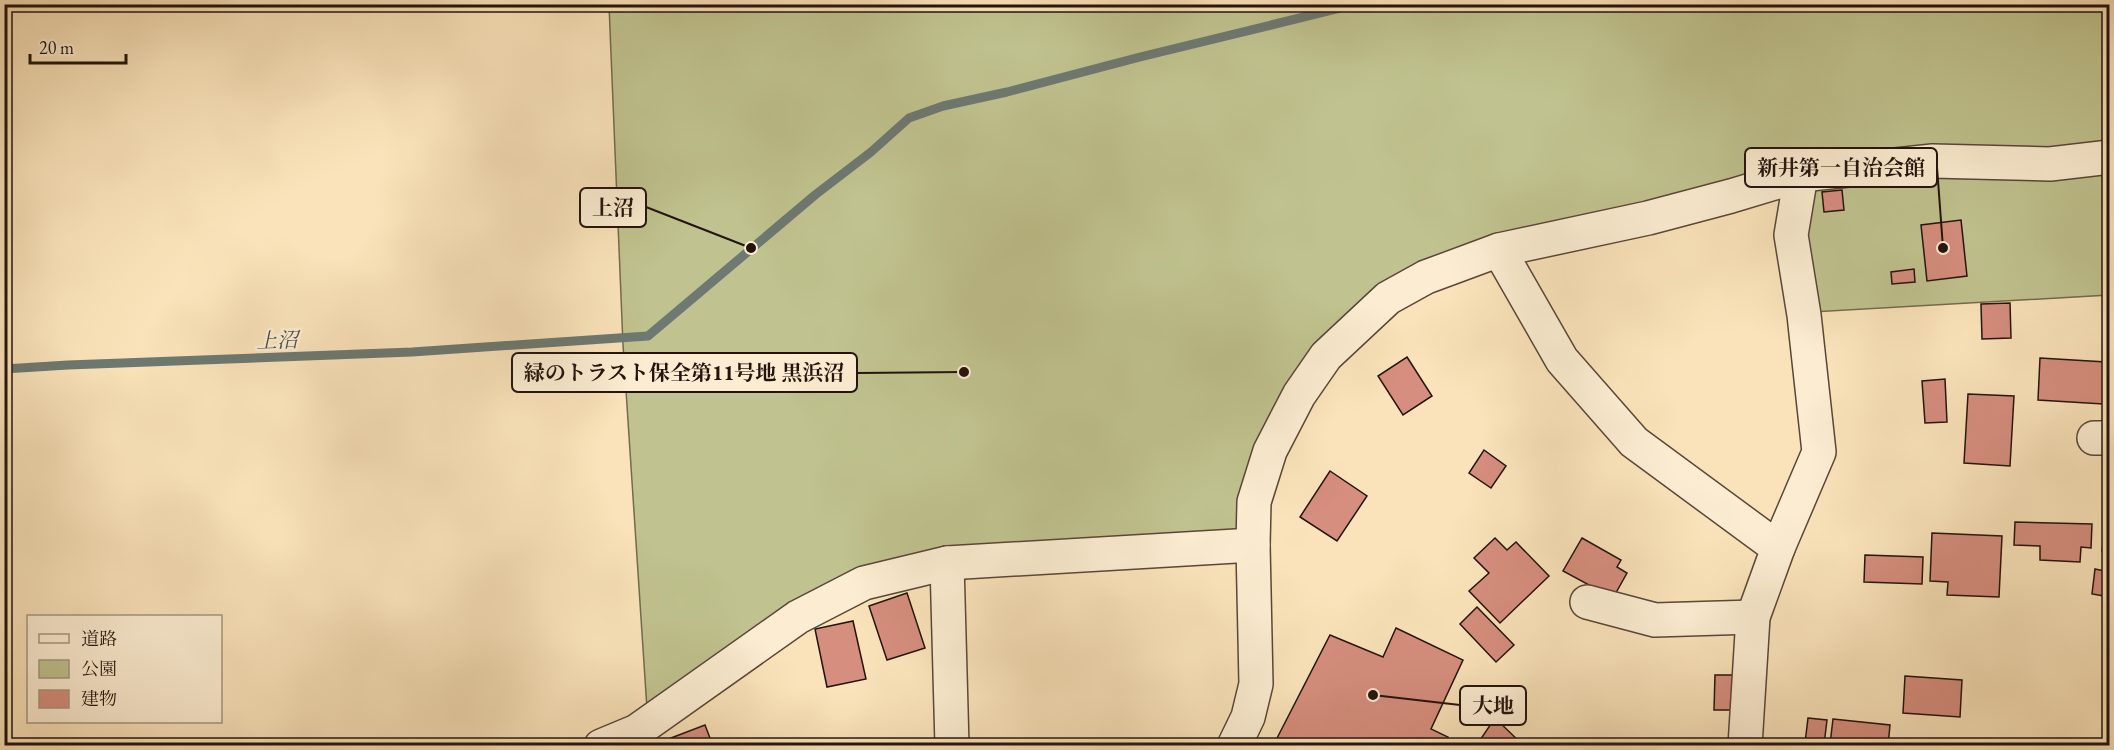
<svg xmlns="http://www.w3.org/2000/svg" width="2114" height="750" font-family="'EB Garamond','Noto Serif JP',serif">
	<rect width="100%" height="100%" fill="#fae3ba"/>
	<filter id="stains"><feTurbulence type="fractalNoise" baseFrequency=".00333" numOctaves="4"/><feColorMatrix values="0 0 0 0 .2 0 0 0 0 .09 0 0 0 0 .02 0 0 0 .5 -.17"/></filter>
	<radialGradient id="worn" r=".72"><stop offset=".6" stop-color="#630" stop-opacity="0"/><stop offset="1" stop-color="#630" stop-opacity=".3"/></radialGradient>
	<g fill="#c0c38f" stroke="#726b4e" stroke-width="1.5">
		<polygon points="609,5 2109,5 2109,146 1780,168 1347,320 1239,534 937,555 647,709 623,345"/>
		<polygon points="2109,167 2109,295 1812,312 1799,232 1814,183"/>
	</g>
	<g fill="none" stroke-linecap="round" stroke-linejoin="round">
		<polyline stroke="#6d7972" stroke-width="9" points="4,369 68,365 412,352 648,336 815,195 871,152 909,118 943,106 1007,92 1140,57 1357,4"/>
	</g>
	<g fill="#d68e7e" stroke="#23130d" stroke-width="1.5">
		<polygon points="1842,190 1844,210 1824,212 1822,192"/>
		<polygon points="1961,220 1967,276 1927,281 1921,225"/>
		<polygon points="1914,269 1915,282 1892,284 1891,272"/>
		<polygon points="2010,303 2011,338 1982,339 1981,304"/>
		<polygon points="1407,357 1432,396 1403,415 1378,376"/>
		<polygon points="2040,358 2106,362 2103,404 2038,400"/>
		<polygon points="1945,379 1947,422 1925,423 1922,381"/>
		<polygon points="1968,394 2014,396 2010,466 1964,463"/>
		<polygon points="1484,450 1506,466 1491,488 1469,473"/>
		<polygon points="1330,471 1367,496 1337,541 1300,517"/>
		<polygon points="2015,522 2092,524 2091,548 2081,547 2080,562 2040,560 2040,546 2014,545"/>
		<polygon points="2105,526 2110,527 2110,552 2102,551"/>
		<polygon points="1932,533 2002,536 1999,597 1947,595 1948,582 1930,581"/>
		<polygon points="1495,538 1507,550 1516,542 1549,576 1500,623 1469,591 1489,573 1474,558"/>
		<polygon points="1582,538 1621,560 1617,567 1627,573 1613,598 1563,571"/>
		<polygon points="1865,555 1923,557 1922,584 1864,582"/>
		<polygon points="2095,569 2110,572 2110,597 2092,594"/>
		<polygon points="907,593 925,648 887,660 869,606"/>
		<polygon points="1477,607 1514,645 1496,662 1460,624"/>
		<polygon points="853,621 866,679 827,687 815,629"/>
		<polygon points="1396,628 1463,660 1431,729 1448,737 1444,746 1273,746 1330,635 1383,657"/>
		<polygon points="1715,675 1736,675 1735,710 1714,710"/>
		<polygon points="1905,676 1962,680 1960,717 1903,713"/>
		<polygon points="1495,718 1524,746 1476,746"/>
		<polygon points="1808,718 1827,720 1824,745 1805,743"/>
		<polygon points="1833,719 1890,725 1888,746 1830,744"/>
		<polygon points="705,725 713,746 674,746 671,738"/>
	</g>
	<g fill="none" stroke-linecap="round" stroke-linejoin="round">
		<defs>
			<g id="minor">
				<polyline points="1499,250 1562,360 1634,442 1778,548 1753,617 1745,746"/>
				<polyline points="2094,438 2110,438"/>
				<polyline points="1778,548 1819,452 1804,315 1791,235 1801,175"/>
				<polyline points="947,563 952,746"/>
				<polyline points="1587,602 1655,620 1753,617"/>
				<polyline points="601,746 637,731 798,617 864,583 947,563 1253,545"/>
				<polyline points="1234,746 1248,717 1256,684 1253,545 1254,502 1270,451 1299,395 1326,356 1388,298 1426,277 1499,250 1648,218 1731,196 1801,175 1933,161 2050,164 2110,157"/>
			</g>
		</defs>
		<use href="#minor" stroke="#594738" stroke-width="36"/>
		<use href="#minor" stroke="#fcedd2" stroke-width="33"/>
	</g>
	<g text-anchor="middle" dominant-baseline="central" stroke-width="5" stroke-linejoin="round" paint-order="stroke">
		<g font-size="21" font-style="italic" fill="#4e4e48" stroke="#fcedd2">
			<text transform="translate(277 340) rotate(-2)">上沼</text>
		</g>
	</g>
	<path fill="none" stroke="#23130d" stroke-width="2" d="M1943 248L1937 167M751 248L646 207M964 372L857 373M1373 695L1460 705"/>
	<g fill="#23130d" stroke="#fcedd2" stroke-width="2">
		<circle cx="1943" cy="248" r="6"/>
		<circle cx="751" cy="248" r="6"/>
		<circle cx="964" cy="372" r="6"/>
		<circle cx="1373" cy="695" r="6"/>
	</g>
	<g fill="#fcedd2" stroke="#23130d" stroke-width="2">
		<rect x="1745" y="148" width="192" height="39" rx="6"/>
		<rect x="580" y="188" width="66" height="39" rx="6"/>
		<rect x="512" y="353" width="345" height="39" rx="6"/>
		<rect x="1460" y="686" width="66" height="39" rx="6"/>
	</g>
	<g font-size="21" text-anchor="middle" font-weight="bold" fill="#23130d">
		<text x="1841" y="175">新井第一自治会館</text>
		<text x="613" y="215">上沼</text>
		<text x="684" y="380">緑のトラスト保全第11号地 黒浜沼</text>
		<text x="1493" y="713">大地</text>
	</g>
	<rect width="2114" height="750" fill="none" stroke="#fae3ba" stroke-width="24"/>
	<rect x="6" y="6" width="2102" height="738" fill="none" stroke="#23130d" stroke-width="3"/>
	<rect x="12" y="12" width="2090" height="726" fill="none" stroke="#23130d" stroke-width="1.5"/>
	<rect x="27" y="615" width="195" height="108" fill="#fcedd2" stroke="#a59683" stroke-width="1.5"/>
	<rect x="39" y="634" width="30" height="9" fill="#fcedd2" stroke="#a59683" stroke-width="1.5"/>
	<text x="81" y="645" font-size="18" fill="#23130d">道路</text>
	<rect x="39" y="660" width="30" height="18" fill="#c0c38f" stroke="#a59683" stroke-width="1.5"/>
	<text x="81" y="675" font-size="18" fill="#23130d">公園</text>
	<rect x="39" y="690" width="30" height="18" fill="#d68e7e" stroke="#a59683" stroke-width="1.5"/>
	<text x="81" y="705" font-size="18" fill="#23130d">建物</text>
	<path d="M30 54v9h96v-9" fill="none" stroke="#23130d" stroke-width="3"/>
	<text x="39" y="54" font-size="18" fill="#23130d" stroke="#fcedd2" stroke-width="4.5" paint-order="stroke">20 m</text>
	<rect width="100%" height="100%" filter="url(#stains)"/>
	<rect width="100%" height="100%" fill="url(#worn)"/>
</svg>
